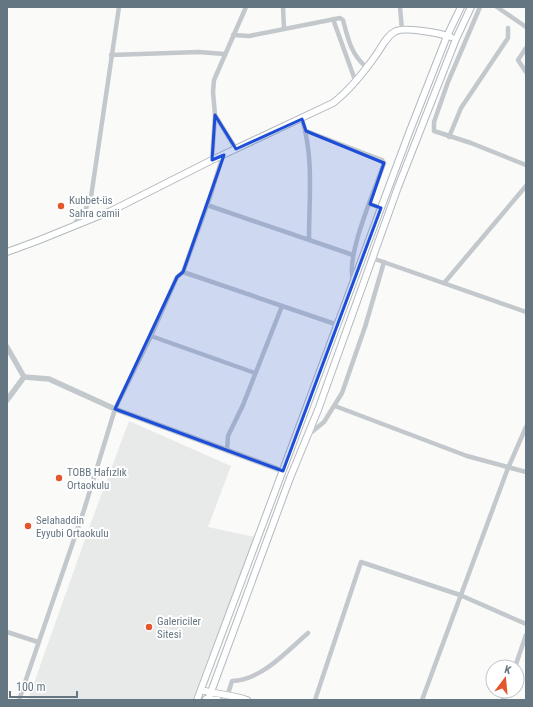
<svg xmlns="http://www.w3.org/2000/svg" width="533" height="707" font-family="'Roboto Condensed',sans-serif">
	<rect width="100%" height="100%" fill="#fafaf8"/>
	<polygon fill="#e8e9e9" points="129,421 231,466 208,527 255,537 192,700 28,700 89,528"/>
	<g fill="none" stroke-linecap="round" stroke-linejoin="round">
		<defs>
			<g id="secondary">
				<path d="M7,252L37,241L111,211L212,160L333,103C350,90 364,72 376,55C382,47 386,36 396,31C405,27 440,33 451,37"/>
				<path d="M201,690C216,694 232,695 247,700"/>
				<polyline points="206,699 218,700"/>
				<polyline points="197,700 409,133 447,36 461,7"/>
				<polyline points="208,700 290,478 318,410 398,187 456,39 471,7"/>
			</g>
		</defs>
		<use href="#secondary" stroke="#b3babf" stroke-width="8"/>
		<g stroke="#c3c8cc" stroke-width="4.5">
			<polyline points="283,7 284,29"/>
			<polyline points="400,7 402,30"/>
			<polyline points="480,7 448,82 434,122 434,131 471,143 526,165"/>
			<polyline points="497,7 526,27"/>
			<polyline points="333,19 355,80"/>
			<path d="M233,35L249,36L340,18L343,20C348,39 351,54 366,67"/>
			<polyline points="526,48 518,60 526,72"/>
			<polyline points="111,55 199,52 224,54"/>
			<polyline points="215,115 213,92 214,80 246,7"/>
			<path d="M302,119C314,158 309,198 309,239"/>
			<path d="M306,131L382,160L384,163C376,187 343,261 354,282"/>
			<polyline points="449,137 461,108 508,38 508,28"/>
			<polyline points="212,160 215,115 236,149"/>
			<polyline points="370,204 381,208"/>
			<polyline points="207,205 353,255"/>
			<polyline points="73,226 86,208 91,197 119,7"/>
			<polyline points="372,258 526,312"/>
			<polyline points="183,272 338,325"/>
			<polyline points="445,282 526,186"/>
			<polyline points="151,336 255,373"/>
			<polyline points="335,406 467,456 526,472"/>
			<polyline points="308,435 324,422 342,393 365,327 384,262"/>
			<polyline points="227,451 228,436 243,405 282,306"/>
			<polyline points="7,632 38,642"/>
			<polyline points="515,667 526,635"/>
			<polyline points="19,700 84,510 115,409 151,336 177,277 183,272 210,197 223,155"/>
			<path d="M226,700L232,681C262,680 287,651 308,633"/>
			<polyline points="315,700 361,562 460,595 526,624"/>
			<polyline points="422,700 508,468 526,427"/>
			<polyline points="503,700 506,691"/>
		</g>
		<g stroke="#c3c8cc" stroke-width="5.5">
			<polyline points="7,347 24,377 49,379 115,409 283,471"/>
			<polyline points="7,400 24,377"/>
		</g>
		<use href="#secondary" stroke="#fff" stroke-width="6"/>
	</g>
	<path fill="#1d4ed8" fill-opacity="0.2" stroke="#1d4ed8" stroke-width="3" stroke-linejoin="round" d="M215,115L236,149L302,119L306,131L384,163L370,204L381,208L283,471L115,409L177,277L183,272L224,155L212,160Z"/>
	<g fill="#e4572e" stroke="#fff" stroke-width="1.5">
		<circle cx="61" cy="206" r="4"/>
		<circle cx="59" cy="478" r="4"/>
		<circle cx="28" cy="526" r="4"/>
		<circle cx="149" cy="627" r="4"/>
	</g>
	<g text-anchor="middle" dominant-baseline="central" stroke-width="4" stroke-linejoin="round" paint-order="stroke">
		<g font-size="11" fill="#657683" stroke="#fff" text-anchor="start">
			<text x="69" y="200">Kubbet-üs<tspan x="69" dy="13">Sahra camii</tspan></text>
			<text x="67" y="472">TOBB Hafızlık<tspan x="67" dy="13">Ortaokulu</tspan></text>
			<text x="36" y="520">Selahaddin<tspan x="36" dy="13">Eyyubi Ortaokulu</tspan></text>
			<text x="157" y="621">Galericiler<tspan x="157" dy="13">Sitesi</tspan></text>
		</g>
	</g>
	<rect width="533" height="707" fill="none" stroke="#657683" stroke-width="16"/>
	<g transform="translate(505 679) rotate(16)"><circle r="19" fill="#ffffff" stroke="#c1c8cd"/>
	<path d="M0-3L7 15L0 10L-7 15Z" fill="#e4572e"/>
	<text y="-6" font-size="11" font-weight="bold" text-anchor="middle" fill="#657683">K</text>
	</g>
	<path d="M10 691v6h67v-6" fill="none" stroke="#657683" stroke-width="2"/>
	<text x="16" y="691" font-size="12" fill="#657683" stroke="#ffffff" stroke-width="3" paint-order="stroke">100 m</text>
</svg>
